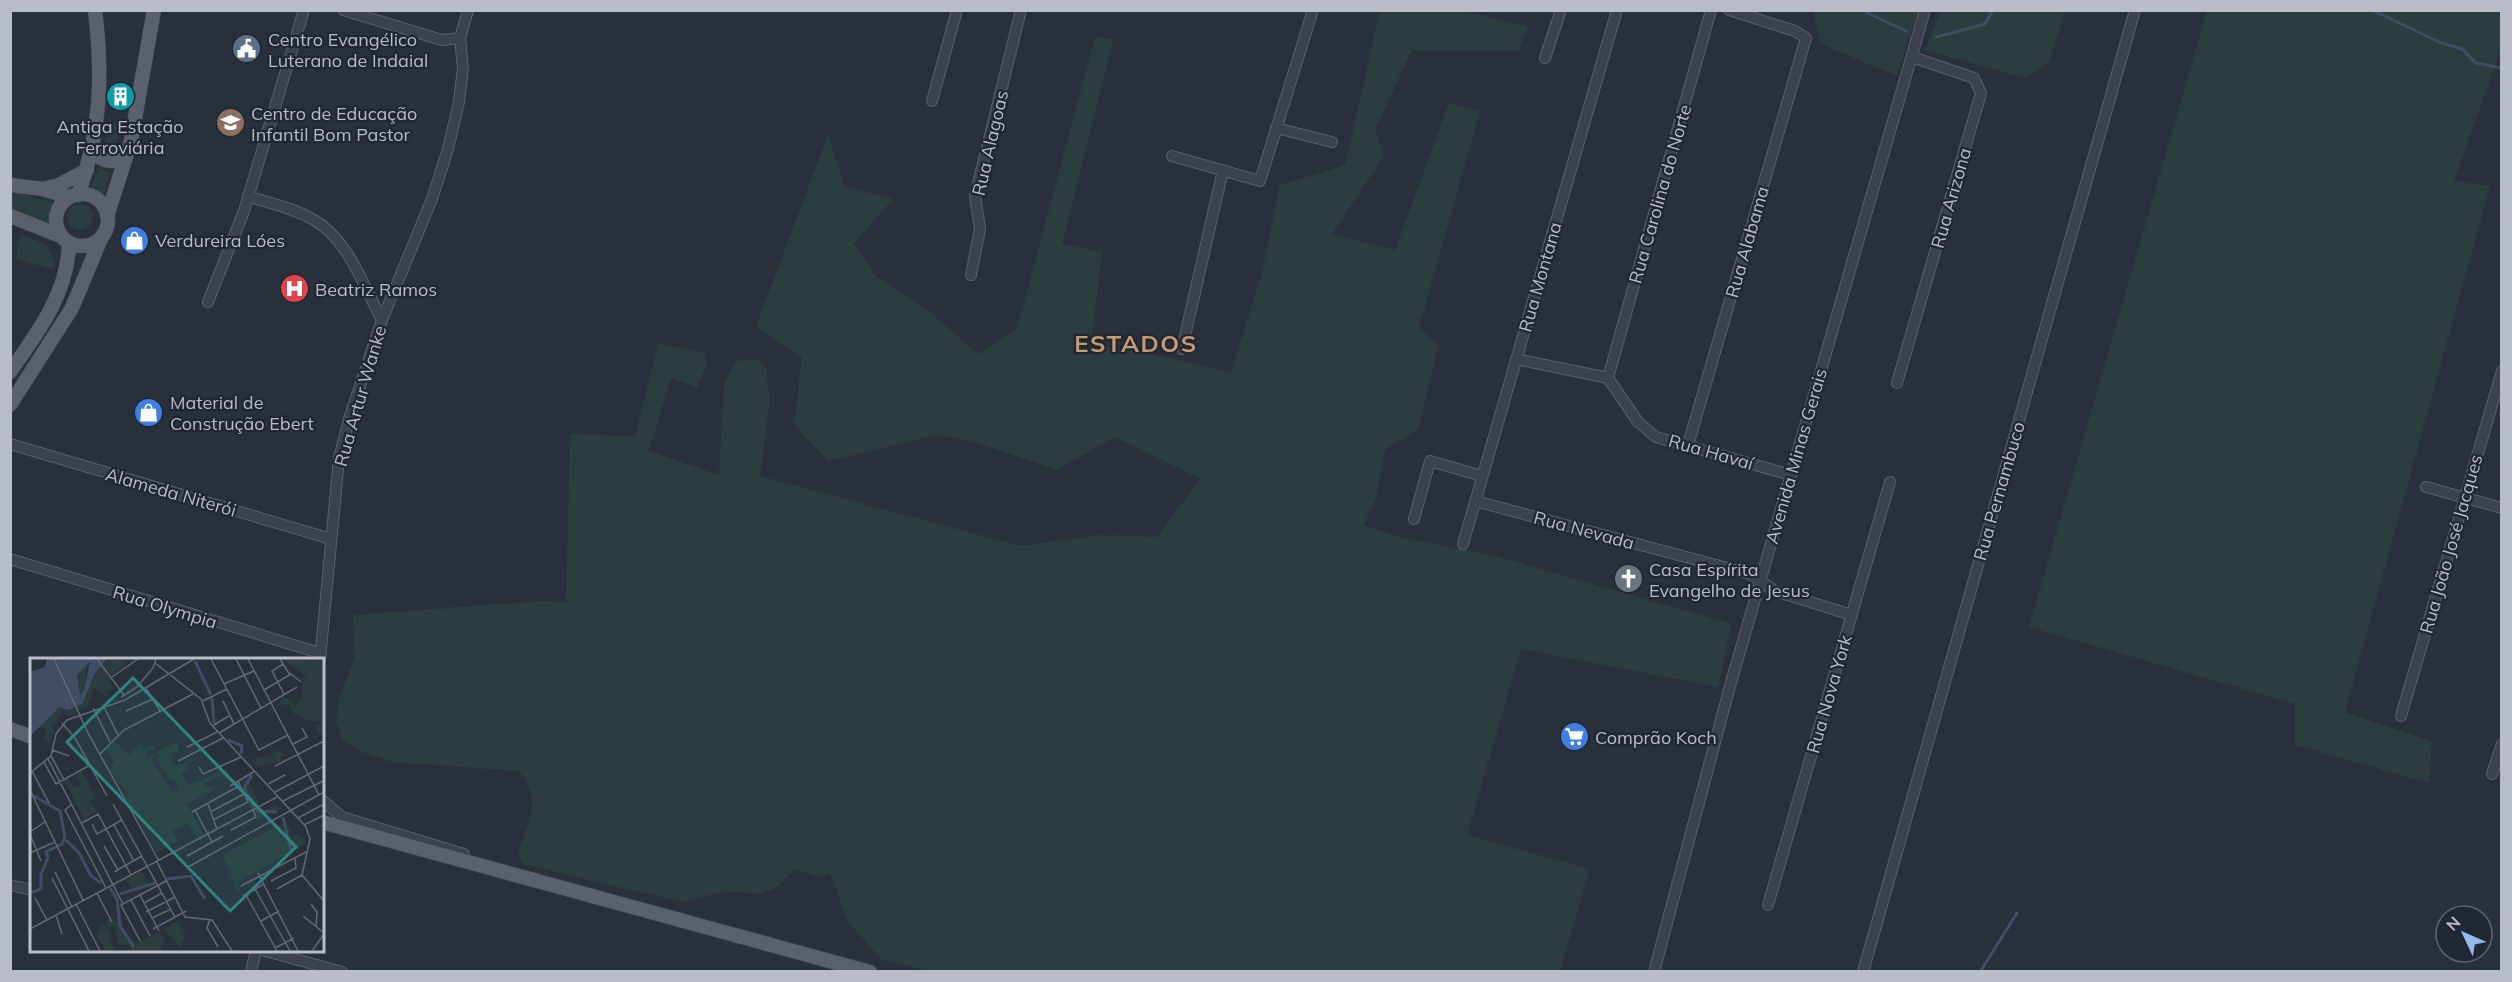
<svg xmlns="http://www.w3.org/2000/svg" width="2512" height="982" font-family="Mulish,sans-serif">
	<rect width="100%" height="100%" fill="#28303c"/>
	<g fill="#2b3d3e">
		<path d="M1380,11H1465L1528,27L1519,51L1412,50L1375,130L1384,156L1332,234L1395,250L1449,103L1480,111L1419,328L1438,345L1419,428L1385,450L1375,500L1364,525L1398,537L1492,555L1732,624L1718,687L1521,649L1467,835L1590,869L1560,971H927L881,959L847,920L830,873L820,877L796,869L775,888L759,894L725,891L681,902L523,864L518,855C527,821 544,803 519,771L392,762L362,752L342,739L336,721L339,699L355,657L353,615L542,601L566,602L570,433L635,437L658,343L704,353L707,364L697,388L671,378L649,451L719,475L724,384L736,361L758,359L766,367L770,400L760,476L1021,546L1097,535L1157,537L1200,479L1115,437L1056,470L976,442L937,435L828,461L794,425L802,358L756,326L828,135L845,187L893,199L854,244L876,276L924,307L978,354L1017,329L1095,37L1113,39L1062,244L1102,252L1091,345L1128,349L1231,372L1261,276L1280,185L1345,165Z"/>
		<polygon points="1813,11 1918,11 1897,76 1821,44"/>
		<polygon points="1941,11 1944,10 2065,11 2049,63 2025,78 1925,50"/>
		<polygon points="2207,11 2501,11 2501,49 2454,181 2490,186 2345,712 2432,741 2429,783 2295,745 2295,704 2029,627"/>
		<polygon points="109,121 121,124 114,158 104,156"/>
		<polygon points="99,169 110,172 104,194 90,188"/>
		<polygon points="11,191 57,204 52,226 11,210"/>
		<circle cx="80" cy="217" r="13"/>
		<polygon points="20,234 47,245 55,263 54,270 16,259"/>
	</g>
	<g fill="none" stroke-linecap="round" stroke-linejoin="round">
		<g stroke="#404d63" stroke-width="3">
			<polyline points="1861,10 1906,31"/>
			<polyline points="2372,10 2439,42 2462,49 2476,63 2501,68"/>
			<polyline points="1936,37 1985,24 1993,10"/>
			<polyline points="1980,972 2017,913"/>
		</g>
		<defs>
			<g id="minor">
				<polyline points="343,10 442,40 460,38"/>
				<polyline points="1545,58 1561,10"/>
				<polyline points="932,101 957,10"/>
				<polyline points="1276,128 1332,142"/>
				<polyline points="1172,156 1260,181 1313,10"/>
				<path d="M248,196C269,203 294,208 314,220C348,239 364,287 382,320"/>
				<polyline points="971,275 980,229 975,196 1021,10"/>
				<polyline points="208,302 244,211 304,10"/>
				<polyline points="1182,349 1223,170"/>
				<polyline points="1516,359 1608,378 1638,422 1656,437 1791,475"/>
				<polyline points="1608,378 1711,10"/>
				<polyline points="1897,383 1981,93 1974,78 1912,57"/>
				<polyline points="10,444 331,539"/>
				<polyline points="1688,445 1806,38 1795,31 1729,10"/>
				<polyline points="2426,487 2502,508"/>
				<polyline points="1475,501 1750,574 1775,591 1852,615"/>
				<polyline points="1414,519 1430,461 1482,476"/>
				<polyline points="1463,544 1617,10"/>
				<polyline points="10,559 320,653"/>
				<polyline points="320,660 339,458 350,416 382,320 432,199 448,149 459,102 463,68 460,38 468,10"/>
				<polyline points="2401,716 2502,371"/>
				<polyline points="2492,774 2502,744"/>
				<polyline points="322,800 342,817 464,854"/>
				<polyline points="10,885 32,890"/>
				<polyline points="1768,905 1890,482"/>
				<polyline points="262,950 342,972"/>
				<polyline points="251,972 256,950"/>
				<polyline points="1654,972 1730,686 1925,10"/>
				<polyline points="1863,972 2135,10"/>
			</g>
			<g id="major">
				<path d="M93,152C103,162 112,163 126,158"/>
				<polyline points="10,185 43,189 69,197"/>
				<polyline points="43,189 59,185 87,170"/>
				<circle cx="82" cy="220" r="26"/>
				<path d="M78,195C101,132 103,76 95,10"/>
				<polyline points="10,216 61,236"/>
				<polyline points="107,216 131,141 154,10"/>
				<path d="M10,372C38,332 68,293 69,243"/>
				<polyline points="10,405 72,308 102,236"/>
				<polyline points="10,729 32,737"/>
				<polyline points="322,822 870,972"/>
			</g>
		</defs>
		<use href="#minor" stroke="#59606a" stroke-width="12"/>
		<use href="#major" stroke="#454b56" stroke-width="15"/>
		<use href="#minor" stroke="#3b424d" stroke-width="10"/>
		<use href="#major" stroke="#5a616c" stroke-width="14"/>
	</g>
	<defs>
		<symbol id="civic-disc" viewBox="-11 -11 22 22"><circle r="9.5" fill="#5c6f8a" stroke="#202732"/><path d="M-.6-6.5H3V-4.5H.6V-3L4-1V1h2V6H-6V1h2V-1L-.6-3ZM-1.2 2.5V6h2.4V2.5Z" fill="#fff"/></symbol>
		<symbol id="building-disc" viewBox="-11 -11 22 22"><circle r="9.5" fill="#0f9aa8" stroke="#202732"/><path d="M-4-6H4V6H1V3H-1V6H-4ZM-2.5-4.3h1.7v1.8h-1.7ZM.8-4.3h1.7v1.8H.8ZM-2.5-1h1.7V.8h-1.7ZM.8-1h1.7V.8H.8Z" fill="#fff"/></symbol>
		<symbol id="school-disc" viewBox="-11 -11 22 22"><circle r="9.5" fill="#8d6e63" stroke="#202732"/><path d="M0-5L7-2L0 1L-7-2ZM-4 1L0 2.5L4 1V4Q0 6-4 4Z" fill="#fff"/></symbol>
		<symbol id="shop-disc" viewBox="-11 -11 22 22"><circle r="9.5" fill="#3f7fe0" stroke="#202732"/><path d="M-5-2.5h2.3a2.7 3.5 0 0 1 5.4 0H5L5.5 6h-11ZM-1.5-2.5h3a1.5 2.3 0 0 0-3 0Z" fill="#fff"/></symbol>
		<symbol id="hospital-disc" viewBox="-11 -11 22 22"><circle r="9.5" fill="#e0444e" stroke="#202732"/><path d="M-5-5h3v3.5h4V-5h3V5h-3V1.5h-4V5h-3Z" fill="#fff"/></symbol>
		<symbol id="church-disc" viewBox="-11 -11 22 22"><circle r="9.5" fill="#6b7280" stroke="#202732"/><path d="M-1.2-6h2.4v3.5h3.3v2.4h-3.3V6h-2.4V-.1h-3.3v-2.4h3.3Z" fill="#fff"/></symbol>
		<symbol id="supermarket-disc" viewBox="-11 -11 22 22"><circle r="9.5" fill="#3f7fe0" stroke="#202732"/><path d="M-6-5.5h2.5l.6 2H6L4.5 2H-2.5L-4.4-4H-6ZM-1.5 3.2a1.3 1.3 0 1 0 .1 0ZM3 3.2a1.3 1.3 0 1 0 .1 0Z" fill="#fff"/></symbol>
	</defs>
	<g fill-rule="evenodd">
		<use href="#civic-disc" x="230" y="32" width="33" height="33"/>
		<use href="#building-disc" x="104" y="80" width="33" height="33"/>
		<use href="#school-disc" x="214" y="106" width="33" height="33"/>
		<use href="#shop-disc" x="118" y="224" width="33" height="33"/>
		<use href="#hospital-disc" x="278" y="272" width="33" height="33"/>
		<use href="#shop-disc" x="132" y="396" width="33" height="33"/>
		<use href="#church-disc" x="1612" y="562" width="33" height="33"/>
		<use href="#supermarket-disc" x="1558" y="720" width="33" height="33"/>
	</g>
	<g text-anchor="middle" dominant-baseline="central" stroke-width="4.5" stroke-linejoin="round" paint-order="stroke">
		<g font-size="18" fill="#b8bdc7" stroke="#202732" text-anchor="start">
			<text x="268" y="39">Centro Evangélico<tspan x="268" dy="21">Luterano de Indaial</tspan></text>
			<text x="251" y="113">Centro de Educação<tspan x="251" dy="21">Infantil Bom Pastor</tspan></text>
			<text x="120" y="126" text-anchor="middle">Antiga Estação<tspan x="120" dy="21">Ferroviária</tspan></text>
			<text x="155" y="240">Verdureira Lóes</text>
			<text x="315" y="289">Beatriz Ramos</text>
			<text x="170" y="402">Material de<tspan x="170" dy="21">Construção Ebert</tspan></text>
			<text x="1649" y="569">Casa Espírita<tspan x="1649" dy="21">Evangelho de Jesus</tspan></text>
			<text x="1595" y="737">Comprão Koch</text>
		</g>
		<g font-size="18" fill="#b8bdc7" stroke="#202732">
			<text transform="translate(990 143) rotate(-77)">Rua Alagoas</text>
			<text transform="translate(1660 194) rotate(-74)">Rua Carolina do Norte</text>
			<text transform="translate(1951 198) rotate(-74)">Rua Arizona</text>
			<text transform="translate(1747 242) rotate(-74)">Rua Alabama</text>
			<text transform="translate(1540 277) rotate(-74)">Rua Montana</text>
			<text transform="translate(360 396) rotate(-74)">Rua Artur Wanke</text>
			<text transform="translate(1711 452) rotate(16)">Rua Havaí</text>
			<text transform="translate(1796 456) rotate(-74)">Avenida Minas Gerais</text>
			<text transform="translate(1999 491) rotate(-74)">Rua Pernambuco</text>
			<text transform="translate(171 492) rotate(16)">Alameda Niterói</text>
			<text transform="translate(1584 530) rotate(15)">Rua Nevada</text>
			<text transform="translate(2451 544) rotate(-74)">Rua João José Jacques</text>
			<text transform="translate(165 607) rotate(17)">Rua Olympia</text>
			<text transform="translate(1829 694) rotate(-74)">Rua Nova York</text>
		</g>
		<g font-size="24" font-weight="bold" letter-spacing="1.5" fill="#c89972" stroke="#202732">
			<text x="1136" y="343">ESTADOS</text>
		</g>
	</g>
	<g transform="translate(30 658)">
		<rect width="294" height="294" fill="#28303c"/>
		<path d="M77,1H94L96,6L82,17L75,11L83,32H76L81,43L64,30L57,50L38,58L31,51V58L21,69L24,72L20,86L14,81L16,70H8L30,49L43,50L53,44L64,17ZM251,1H294V75L289,77L285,70L291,63H280L263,55L259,46L245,48L255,39L266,48L271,40L273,19L277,18ZM58,3L54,32L50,37L47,17ZM85,84L99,97L111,86L115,91L123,86L125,91L115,93L118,99L128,94L121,102L142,133L149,132L146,123L140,121L126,101L130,92L148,84V93L141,97L143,109L173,97L156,107L158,110L151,116L158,127L196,111L201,124L191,118L174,125L177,130L192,127L157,146L174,177L168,180L158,165L142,173L148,183L126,195L96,141L98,132L87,124L79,110L85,105L76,91ZM243,91L254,96L251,101L256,102L229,109L222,102L244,96ZM52,113L66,140L60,144L67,152L52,164L54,161L47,147L43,148L45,143L34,123L38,120L44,130L51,126L46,116ZM221,117L223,121L219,124L230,148L221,152L211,123ZM245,146L252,151L229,161L225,153L232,154ZM255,164L261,172L259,178L269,177L277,185L208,224L211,232L208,234L193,197ZM112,213L120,226L103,232L96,221ZM76,260L89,264L105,286L129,274L135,281L131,289L134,293H102L98,286L89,287L84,268L78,269ZM148,263L156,277L150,289L153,293L133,271ZM72,265L82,275L78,282L86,293H76L67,277Z" fill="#2b3d3e"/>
		<path d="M17,1H77L64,17L53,45L38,52L30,49L0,78V14L15,9ZM60,4L54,32L50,37L47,17Z" fill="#404d63" fill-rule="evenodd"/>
		<path fill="none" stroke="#404d63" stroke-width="3" d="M165,3L181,37M182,40L184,65M198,82L212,88L211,96M222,117L214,130L225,149M226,153L247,154M253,159L261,193M36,182L49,195L61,218L71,225M137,221L161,218L175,241M80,230L87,241L90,268L104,289M0,235L11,231V216L18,200L16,194L32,186L35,179L30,153L4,138M90,236L125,225"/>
		<path fill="none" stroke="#626874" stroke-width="1.5" d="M24,1L58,75L129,203M67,1L94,37M181,1L229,92L258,77M206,1L231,50M218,1L289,137M250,1L260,17M125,5L171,41L180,65L276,169L280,181L272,217L294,243M253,6L242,13L254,36M82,19L108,1M194,26L224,13M115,29L130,53M234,32L261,16L271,24M91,39L107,29L123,10L126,1M173,43L197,31M193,43L204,66M74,49L88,77M63,50L80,84M96,53L123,41M32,65L45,80L77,138M182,68L199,58M189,75L267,29M263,86L277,79L272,70M157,89L187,74M22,92L39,98M70,96L94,72L163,36M21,98L34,122M18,101L93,246M148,103L193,80M14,104L26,126L60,107M245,108L294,83M169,109L173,116L211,99M2,113L19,145M0,115L21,98L26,76L37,62L95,42L164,1M238,126L255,117M200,128L225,113M0,132L53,242M245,134L294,108M253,143L293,123M42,146L35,152L76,230M83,146L145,259M178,146L187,171M165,152L182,184M182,153L214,136M162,154L209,128M268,160L294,146M183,162L218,144L208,123M52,165L68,156L101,217M62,166L67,176L92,162M84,167L104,203M274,167L294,157M201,172L226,159L223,152M0,174L16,163M0,176L11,203M74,188L88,212M0,195L25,184M157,198L193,178M127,204L155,259L182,262L202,293M158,209L294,134M25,214L42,249M84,214L112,198M228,215L268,293M22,220L59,293M241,223L266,210L265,199M211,228L276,194M225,231L260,293M247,231L272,217M67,235L82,264M110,237L129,273M216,237L247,293M213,238L234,226M5,240L17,262M101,242L120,278M114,245L132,235M46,246L70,293M281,246L287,254L286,268M116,254L145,239M26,257L32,276M273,258L294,275M122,260L141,251M180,261L177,270L188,289M231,263L249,253M0,271L247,139M123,271L156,253M110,283L91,247L136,223M245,290L264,280M282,293L294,276"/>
		<path fill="#318480" fill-opacity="0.15" stroke="#318480" stroke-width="3" d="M103,20L266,189L200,253L37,84Z"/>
		<rect width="294" height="294" fill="none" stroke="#b8bdc7" stroke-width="3"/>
	</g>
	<rect width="2512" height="982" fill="none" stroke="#b8bdc7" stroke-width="24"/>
	<g transform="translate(2464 934) rotate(314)"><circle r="28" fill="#202732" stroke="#5d636e" stroke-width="1.5"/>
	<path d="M0-4.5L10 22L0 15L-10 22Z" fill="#98b7ec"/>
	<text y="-9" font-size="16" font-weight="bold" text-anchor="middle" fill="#b8bdc7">N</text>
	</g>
</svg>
